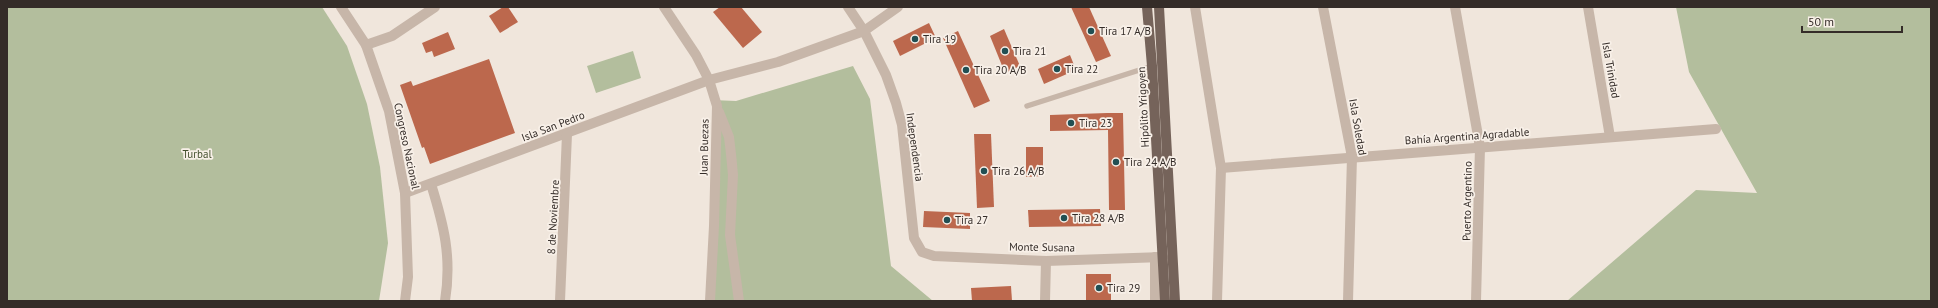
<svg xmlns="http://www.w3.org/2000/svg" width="1938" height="308" font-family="'PT Sans',sans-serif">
	<rect width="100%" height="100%" fill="#f0e6dc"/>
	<g fill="#b3be9d">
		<polygon points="7,7 322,7 347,46 367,104 380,167 388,243 379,301 7,301"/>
		<polygon points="1676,7 1931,7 1931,301 1567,301 1696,190 1757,193 1689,72"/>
		<polygon points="633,51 641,78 596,93 587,66"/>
		<polygon points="853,66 870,99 891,266 933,301 712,301 716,225 712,100 736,101"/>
	</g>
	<g fill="#bc684d">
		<polygon points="503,7 508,7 518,22 500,33 489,16"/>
		<polygon points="720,7 741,7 762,32 743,48 713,12"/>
		<polygon points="1071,7 1089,7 1111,56 1096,62"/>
		<polygon points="929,23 936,38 900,56 893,41"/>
		<polygon points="1004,29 1020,66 1005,73 990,36"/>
		<polygon points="958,31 990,101 974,108 943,38"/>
		<polygon points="448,32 455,49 434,57 432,51 426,53 422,43"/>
		<polygon points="1070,55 1076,70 1044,84 1038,69"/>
		<polygon points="489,59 515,133 430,164 424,147 422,148 400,85 411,81 413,86"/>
		<polygon points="1107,113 1123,113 1125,210 1109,210 1108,130 1050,131 1050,115"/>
		<polygon points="974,134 991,134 994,207 977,208"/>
		<polygon points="1026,147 1043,147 1043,176 1026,177"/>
		<polygon points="1100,209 1101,226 1029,227 1028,210"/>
		<polygon points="924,211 970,213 970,229 923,227"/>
		<rect x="1086" y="274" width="25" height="27"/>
		<polygon points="1011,286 1012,301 972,301 971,288"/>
	</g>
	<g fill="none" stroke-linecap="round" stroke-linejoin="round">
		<polyline stroke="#c7b6a9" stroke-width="5.5" points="1027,106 1152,66"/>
		<g stroke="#c7b6a9" stroke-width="10">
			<polyline points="341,7 366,45 389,111 405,193 408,277 405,301"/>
			<polyline points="664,7 696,55 709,80 717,106 714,226 710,301"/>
			<polyline points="848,7 864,31 886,75 896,103 902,125 914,238 922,252 934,256 1046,261 1163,257"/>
			<polyline points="1195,7 1221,168 1217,301"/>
			<polyline points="1323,7 1352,157 1348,301"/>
			<polyline points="1455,7 1480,147 1476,301"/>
			<polyline points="1588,7 1610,137"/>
			<polyline points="366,45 392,36 435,7"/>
			<polyline points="719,112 729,137 731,154 733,175 730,235 739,301"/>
			<polyline points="1221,168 1716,129"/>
			<path d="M431,184C444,226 452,257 445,301"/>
			<polyline points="405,193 709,80 778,62 864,31 898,7"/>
			<polyline points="560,301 567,134"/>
			<polyline points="1045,301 1046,261"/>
			<polyline points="1155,301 1155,257"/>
		</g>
		<g stroke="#75635a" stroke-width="10">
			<polyline points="1147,7 1152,66 1165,301"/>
			<polyline points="1159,7 1175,301"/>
		</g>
	</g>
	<g fill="#214f53" stroke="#f8f0e8" stroke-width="1.5">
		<circle cx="1091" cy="31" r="4"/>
		<circle cx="915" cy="39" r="4"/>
		<circle cx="1005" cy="51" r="4"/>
		<circle cx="1057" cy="69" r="4"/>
		<circle cx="966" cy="70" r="4"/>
		<circle cx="1071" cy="123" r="4"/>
		<circle cx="1116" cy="162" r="4"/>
		<circle cx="984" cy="171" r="4"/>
		<circle cx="1064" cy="218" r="4"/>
		<circle cx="947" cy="220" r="4"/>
		<circle cx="1099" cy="288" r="4"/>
	</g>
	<g text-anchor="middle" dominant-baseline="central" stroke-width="3.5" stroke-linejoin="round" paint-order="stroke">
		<g font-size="11" fill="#342c28" stroke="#f8f0e8" text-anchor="start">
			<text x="1099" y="31">Tira 17 A/B</text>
			<text x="923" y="39">Tira 19</text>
			<text x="1013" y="51">Tira 21</text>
			<text x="1065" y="69">Tira 22</text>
			<text x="974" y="70">Tira 20 A/B</text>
			<text x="1079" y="123">Tira 23</text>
			<text x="1124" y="162">Tira 24 A/B</text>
			<text x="992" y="171">Tira 26 A/B</text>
			<text x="1072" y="218">Tira 28 A/B</text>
			<text x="955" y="220">Tira 27</text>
			<text x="1107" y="288">Tira 29</text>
		</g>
		<g font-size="11" fill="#342c28" stroke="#f8f0e8">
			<text transform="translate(1611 70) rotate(80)">Isla Trinidad</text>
			<text transform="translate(1143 107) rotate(-93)">Hipólito Yrigoyen</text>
			<text transform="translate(553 126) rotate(-21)">Isla San Pedro</text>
			<text transform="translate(1358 127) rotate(80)">Isla Soledad</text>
			<text transform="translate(1467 136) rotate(-4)">Bahía Argentina Agradable</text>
			<text transform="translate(407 146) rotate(78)">Congreso Nacional</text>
			<text transform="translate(704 147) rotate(-89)">Juan Buezas</text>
			<text transform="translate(915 147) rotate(82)">Independencia</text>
			<text transform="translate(1467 201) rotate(-89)">Puerto Argentino</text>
			<text transform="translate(553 217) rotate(-87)">8 de Noviembre</text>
			<text transform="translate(1042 247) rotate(1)">Monte Susana</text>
		</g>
		<g font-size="11" fill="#44512e" stroke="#f8f0e8">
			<text x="197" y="154">Turbal</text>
		</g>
	</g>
	<rect width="1938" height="308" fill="none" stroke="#342c28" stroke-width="16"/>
	<path d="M1802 26v6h100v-6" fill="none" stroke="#342c28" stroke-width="2"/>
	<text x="1808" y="26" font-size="12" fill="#342c28" stroke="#f8f0e8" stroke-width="3" paint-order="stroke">50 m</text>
</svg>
